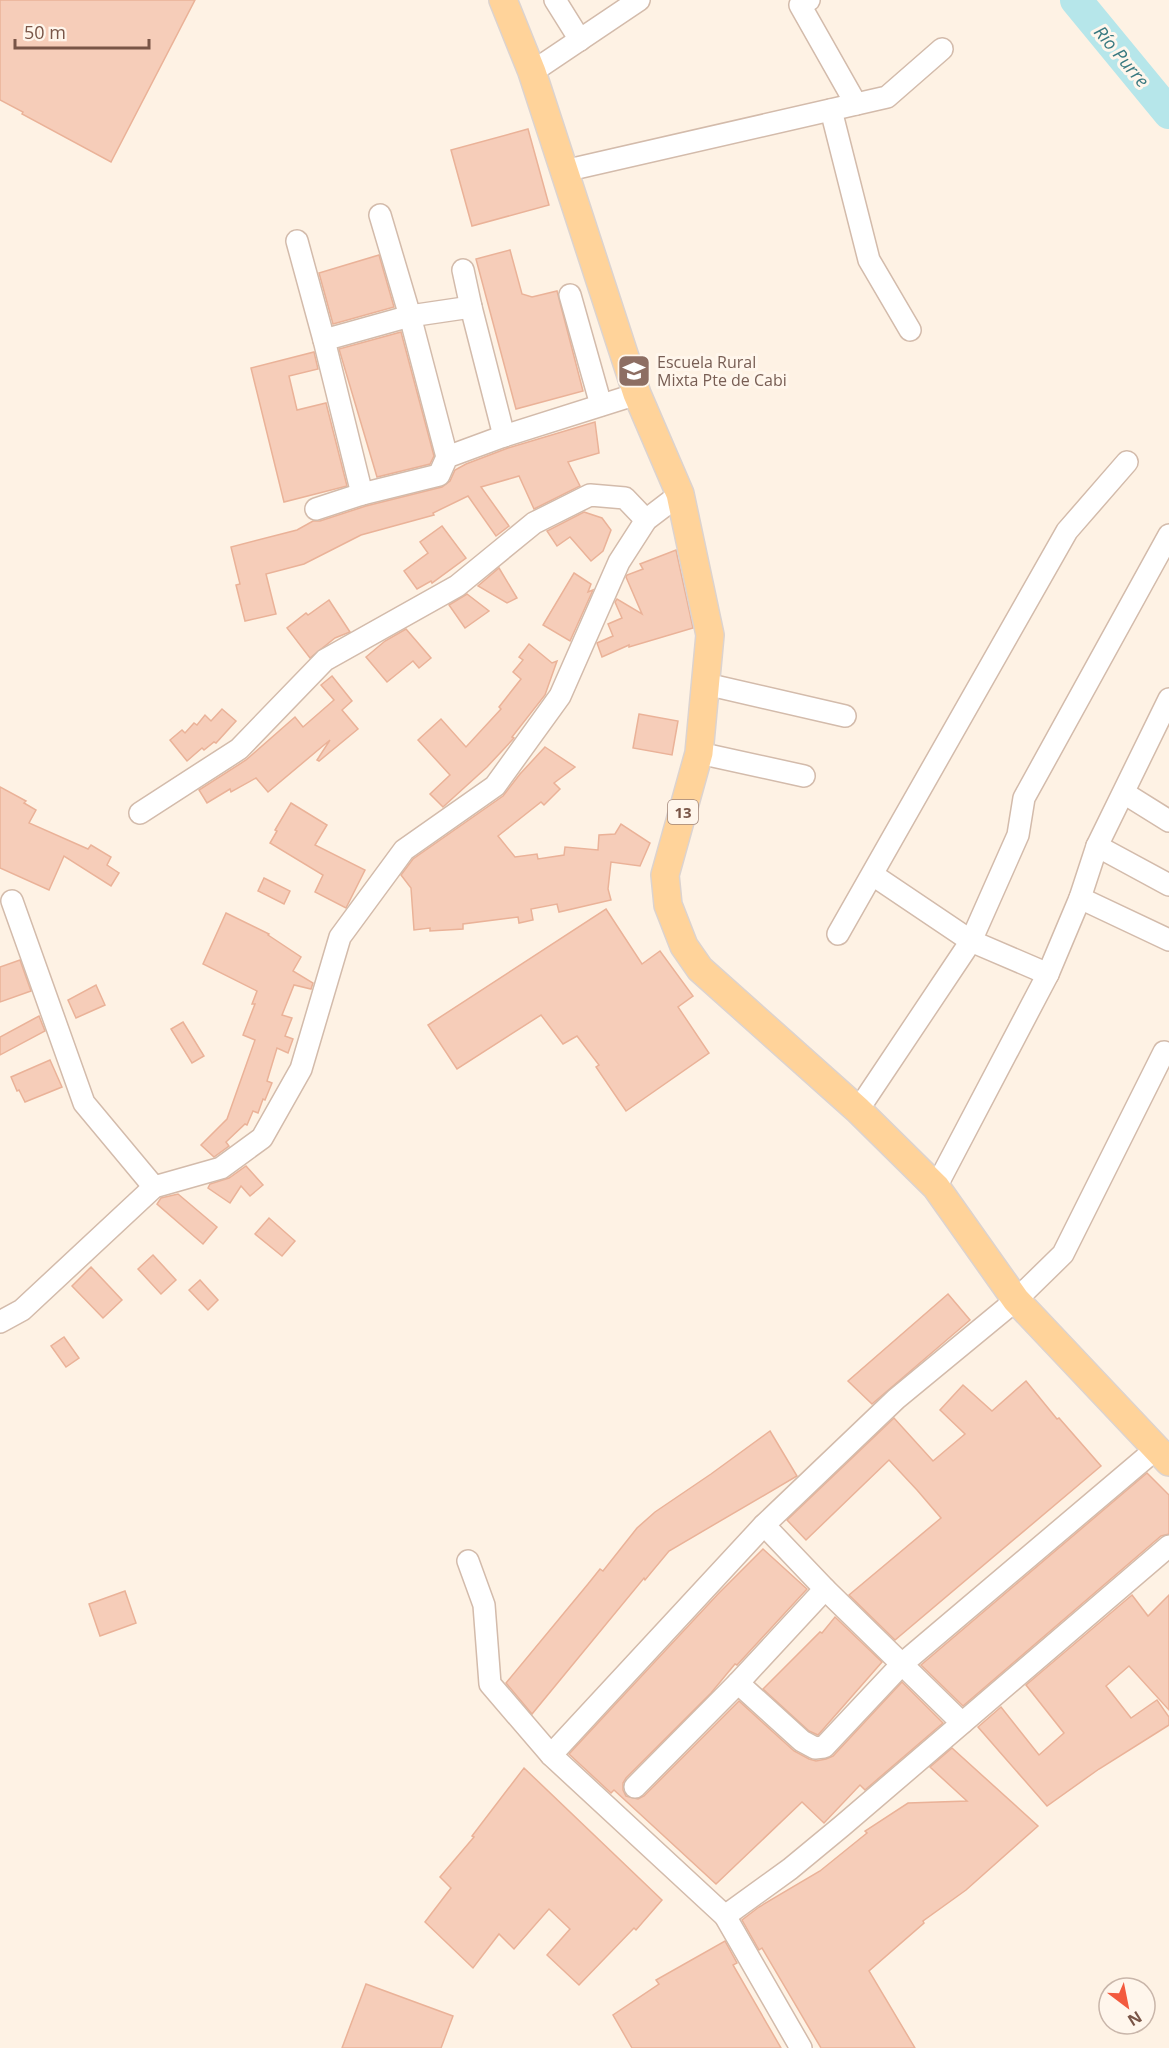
<svg xmlns="http://www.w3.org/2000/svg" width="1169" height="2048" font-family="'Open Sans',sans-serif">
	<rect width="100%" height="100%" fill="#fef2e4"/>
	<g fill="none" stroke-linecap="round" stroke-linejoin="round">
		<polyline stroke="#b6e6ea" stroke-width="32" points="1076,0 1169,113"/>
	</g>
	<g fill="#f6cdb9" stroke="#eab298" stroke-width="1.5">
		<polygon points="0,0 195,0 111,162 22,114 23,112 0,100"/>
		<polygon points="528,129 549,205 472,226 451,150"/>
		<polygon points="510,250 522,294 532,297 557,291 583,391 516,409 476,259"/>
		<polygon points="379,255 394,307 333,324 319,273"/>
		<polygon points="401,332 434,456 430,464 377,477 339,349"/>
		<polygon points="314,352 318,369 289,376 297,410 326,403 347,486 284,502 251,368"/>
		<polygon points="595,422 599,453 568,462 580,486 534,509 519,476 481,487 509,526 496,536 468,496 433,513 434,515 361,535 304,564 266,574 276,614 245,621 236,585 240,584 231,547 297,530 313,521 320,521 366,506 442,487 450,481 455,470 466,464 508,448"/>
		<polygon points="584,512 602,518 611,530 603,551 591,561 570,537 557,546 547,531"/>
		<polygon points="442,526 466,558 432,583 431,581 417,589 404,571 428,553 420,542"/>
		<polygon points="676,550 693,628 629,647 629,645 602,657 597,643 613,636 608,624 622,618 615,602 617,599 642,614 626,577 627,575 643,569 640,564"/>
		<polygon points="499,568 517,598 507,603 478,586"/>
		<polygon points="574,573 591,584 588,592 593,590 570,641 543,625"/>
		<polygon points="467,594 489,611 465,628 449,605"/>
		<polygon points="329,600 350,632 335,638 310,658 287,628 306,613 308,615"/>
		<polygon points="406,629 431,658 419,668 413,661 387,682 366,657 385,641"/>
		<polygon points="529,644 552,663 557,661 545,695 512,737 514,738 487,767 443,807 430,794 450,775 418,740 441,719 466,747 501,709 499,707 521,679 513,672 523,660 519,657"/>
		<polygon points="332,676 352,701 342,710 358,729 319,761 317,760 330,740 268,792 256,778 231,792 230,789 207,803 199,790 246,760 295,717 303,727 334,700 321,685"/>
		<polygon points="222,709 236,721 216,743 214,742 204,750 202,748 187,761 170,740 182,730 185,733 194,723 197,725 205,715 211,721"/>
		<polygon points="639,714 678,721 672,755 633,748"/>
		<polygon points="545,747 575,767 554,783 560,789 544,805 541,802 498,836 515,857 537,854 538,859 564,855 565,847 598,850 599,835 615,834 621,824 650,843 640,866 611,862 608,889 611,900 559,912 557,904 531,909 533,920 519,923 518,917 463,924 463,929 430,931 430,928 414,930 411,888 401,875 413,859 503,796 520,774"/>
		<polygon points="0,787 26,801 24,803 36,810 29,823 88,849 91,845 111,857 107,865 119,873 111,886 64,856 49,890 0,868"/>
		<polygon points="291,803 327,825 315,845 365,870 346,908 315,892 323,875 270,843 277,831 275,830"/>
		<polygon points="264,878 290,891 284,904 258,891"/>
		<polygon points="606,909 642,964 660,951 693,996 678,1007 709,1053 626,1111 596,1067 599,1065 577,1036 563,1044 541,1015 457,1069 428,1025"/>
		<polygon points="226,913 269,934 268,935 301,957 293,971 313,983 311,989 294,985 282,1015 292,1018 285,1036 293,1039 288,1053 277,1048 267,1081 272,1083 265,1100 263,1099 258,1113 253,1111 247,1125 245,1124 226,1142 229,1146 214,1157 201,1145 227,1119 255,1040 243,1035 255,1004 252,1004 257,991 203,964"/>
		<polygon points="20,960 31,991 0,1002 0,967"/>
		<polygon points="96,985 105,1005 76,1018 68,1000"/>
		<polygon points="39,1016 45,1031 0,1055 0,1037"/>
		<polygon points="183,1022 204,1056 192,1063 171,1029"/>
		<polygon points="50,1060 62,1087 25,1102 19,1090 17,1091 11,1077"/>
		<polygon points="246,1166 263,1185 250,1196 241,1186 230,1203 208,1188 210,1184 229,1178"/>
		<polygon points="178,1194 217,1227 203,1244 157,1204 161,1198"/>
		<polygon points="269,1218 295,1241 282,1256 255,1234"/>
		<polygon points="153,1255 176,1280 161,1294 138,1269"/>
		<polygon points="91,1267 122,1300 103,1318 72,1286"/>
		<polygon points="200,1280 218,1300 208,1310 189,1290"/>
		<polygon points="948,1294 970,1320 872,1404 848,1381"/>
		<polygon points="64,1337 79,1358 66,1367 51,1346"/>
		<polygon points="1026,1381 1057,1419 1059,1418 1101,1466 895,1640 849,1595 941,1518 917,1490 889,1460 806,1540 787,1520 894,1418 933,1461 965,1434 940,1410 963,1385 992,1411"/>
		<polygon points="770,1431 797,1476 669,1551 645,1580 644,1578 532,1714 506,1683 588,1584 600,1569 603,1571 637,1528 655,1512 711,1474"/>
		<polygon points="1147,1473 1169,1495 1169,1534 1161,1536 963,1706 921,1665"/>
		<polygon points="763,1549 807,1589 737,1665 735,1664 711,1693 626,1778 623,1783 623,1790 626,1796 638,1799 644,1796 739,1701 794,1751 809,1759 816,1761 826,1759 833,1756 902,1682 943,1723 865,1790 860,1785 824,1823 802,1802 716,1884 614,1790 611,1793 569,1754 718,1594"/>
		<polygon points="125,1591 136,1623 100,1636 89,1604"/>
		<polygon points="1132,1595 1148,1616 1169,1595 1169,1710 1129,1666 1106,1686 1131,1718 1157,1700 1169,1717 1169,1725 1099,1769 1047,1806 978,1727 1001,1707 1039,1755 1064,1733 1026,1685"/>
		<polygon points="835,1617 882,1662 818,1735 809,1731 763,1689 820,1632 822,1633"/>
		<polygon points="952,1748 1038,1826 966,1890 923,1921 924,1923 869,1971 915,2048 821,2048 762,1948 759,1950 742,1920 759,1907 820,1871 867,1833 865,1831 908,1803 967,1801 930,1767"/>
		<polygon points="524,1768 662,1900 636,1930 634,1928 579,1985 547,1955 570,1929 549,1909 514,1949 499,1934 473,1968 425,1922 451,1888 440,1877 474,1837 472,1836"/>
		<polygon points="725,1941 737,1963 733,1965 781,2048 632,2048 613,2015 659,1984 656,1980"/>
		<polygon points="366,1984 453,2016 441,2048 342,2048"/>
	</g>
	<g fill="none" stroke-linecap="round" stroke-linejoin="round">
		<defs>
			<g id="minor">
				<polyline points="555,0 580,40"/>
				<polyline points="809,0 800,5 856,104"/>
				<polyline points="532,72 639,0"/>
				<polyline points="831,110 869,260 910,330"/>
				<polyline points="564,171 887,97 942,49"/>
				<polyline points="380,215 410,316 447,457"/>
				<polyline points="297,241 324,340 362,494"/>
				<polyline points="463,270 471,307 504,436"/>
				<polyline points="570,295 601,405"/>
				<polyline points="324,340 410,316 471,307"/>
				<polyline points="316,509 362,494 439,475 447,457 504,436 637,394"/>
				<polyline points="706,684 845,716"/>
				<polyline points="699,753 804,776"/>
				<polyline points="1124,793 1169,821"/>
				<polyline points="140,813 239,749 325,660 457,586 534,523 590,495 625,498 646,520"/>
				<polyline points="1097,846 1169,885"/>
				<polyline points="873,875 971,941 1048,974"/>
				<polyline points="1080,898 1169,940"/>
				<polyline points="12,901 84,1103 154,1187"/>
				<polyline points="838,934 1067,531 1127,462"/>
				<polyline points="858,1110 971,941 1018,835 1024,798 1169,535"/>
				<polyline points="936,1187 1048,974 1080,898 1097,846 1169,699"/>
				<polyline points="0,1322 22,1310 154,1187 221,1168 262,1138 301,1069 340,937 404,850 495,786 560,696 619,562 646,520 680,494"/>
				<polyline points="764,1525 825,1589 962,1723"/>
				<polyline points="468,1561 484,1605 490,1684 551,1755 725,1916 801,2048"/>
				<polyline points="825,1589 738,1683 802,1741 815,1748 824,1747 902,1664 1156,1449"/>
				<polyline points="551,1755 764,1525 896,1399 1016,1300 1063,1254 1164,1052"/>
				<polyline points="635,1787 738,1683"/>
				<polyline points="725,1916 790,1869 842,1826 1169,1546"/>
			</g>
			<polyline id="major" points="503,0 532,72 637,394 680,494 710,635 699,753 665,875 668,905 684,946 700,969 858,1110 936,1187 1016,1300 1169,1462"/>
		</defs>
		<use href="#minor" stroke="#d3bbab" stroke-width="24"/>
		<use href="#major" stroke="#dcd3cf" stroke-width="30"/>
		<use href="#minor" stroke="#fff" stroke-width="21"/>
		<use href="#major" stroke="#ffd39a" stroke-width="27"/>
	</g>
	<defs>
		<symbol id="school-square" viewBox="-11 -11 22 22"><rect x="-9" y="-9" width="18" height="18" rx="4" fill="#8d6e63" stroke="#fff6ec"/><path d="M0-5L7-2L0 1L-7-2ZM-4 1L0 2.5L4 1V4Q0 6-4 4Z" fill="#fff"/></symbol>
	</defs>
	<g fill-rule="evenodd">
		<use href="#school-square" x="615" y="352" width="38" height="38"/>
	</g>
	<g text-anchor="middle" dominant-baseline="central" stroke-width="6" stroke-linejoin="round" paint-order="stroke">
		<rect fill="#fff6ec" stroke="#a18578" stroke-width="1.5" x="668" y="800" width="30" height="24" rx="4.5"/>
		<g font-size="15" font-weight="bold" fill="#795547">
			<text x="683" y="812">13</text>
		</g>
		<g font-size="16" fill="#785e54" stroke="#fff6ec" text-anchor="start">
			<text x="657" y="362">Escuela Rural<tspan x="657" dy="18">Mixta Pte de Cabi</tspan></text>
		</g>
		<g font-size="18" font-style="italic" fill="#397980" stroke="#fff6ec">
			<text transform="translate(1122 56) rotate(50)">Río Purre</text>
		</g>
	</g>
	<g transform="translate(1127 2006) rotate(148)"><circle r="28" fill="#fff6ec" stroke="#c9b6aa" stroke-width="1.5"/>
	<path d="M0-4.5L10 22L0 15L-10 22Z" fill="#f35a3e"/>
	<text y="-9" font-size="16" font-weight="bold" text-anchor="middle" fill="#795547">N</text>
	</g>
	<path d="M15 39v9h134v-9" fill="none" stroke="#795547" stroke-width="3"/>
	<text x="24" y="39" font-size="18" fill="#795547" stroke="#fff6ec" stroke-width="4.5" paint-order="stroke">50 m</text>
</svg>
